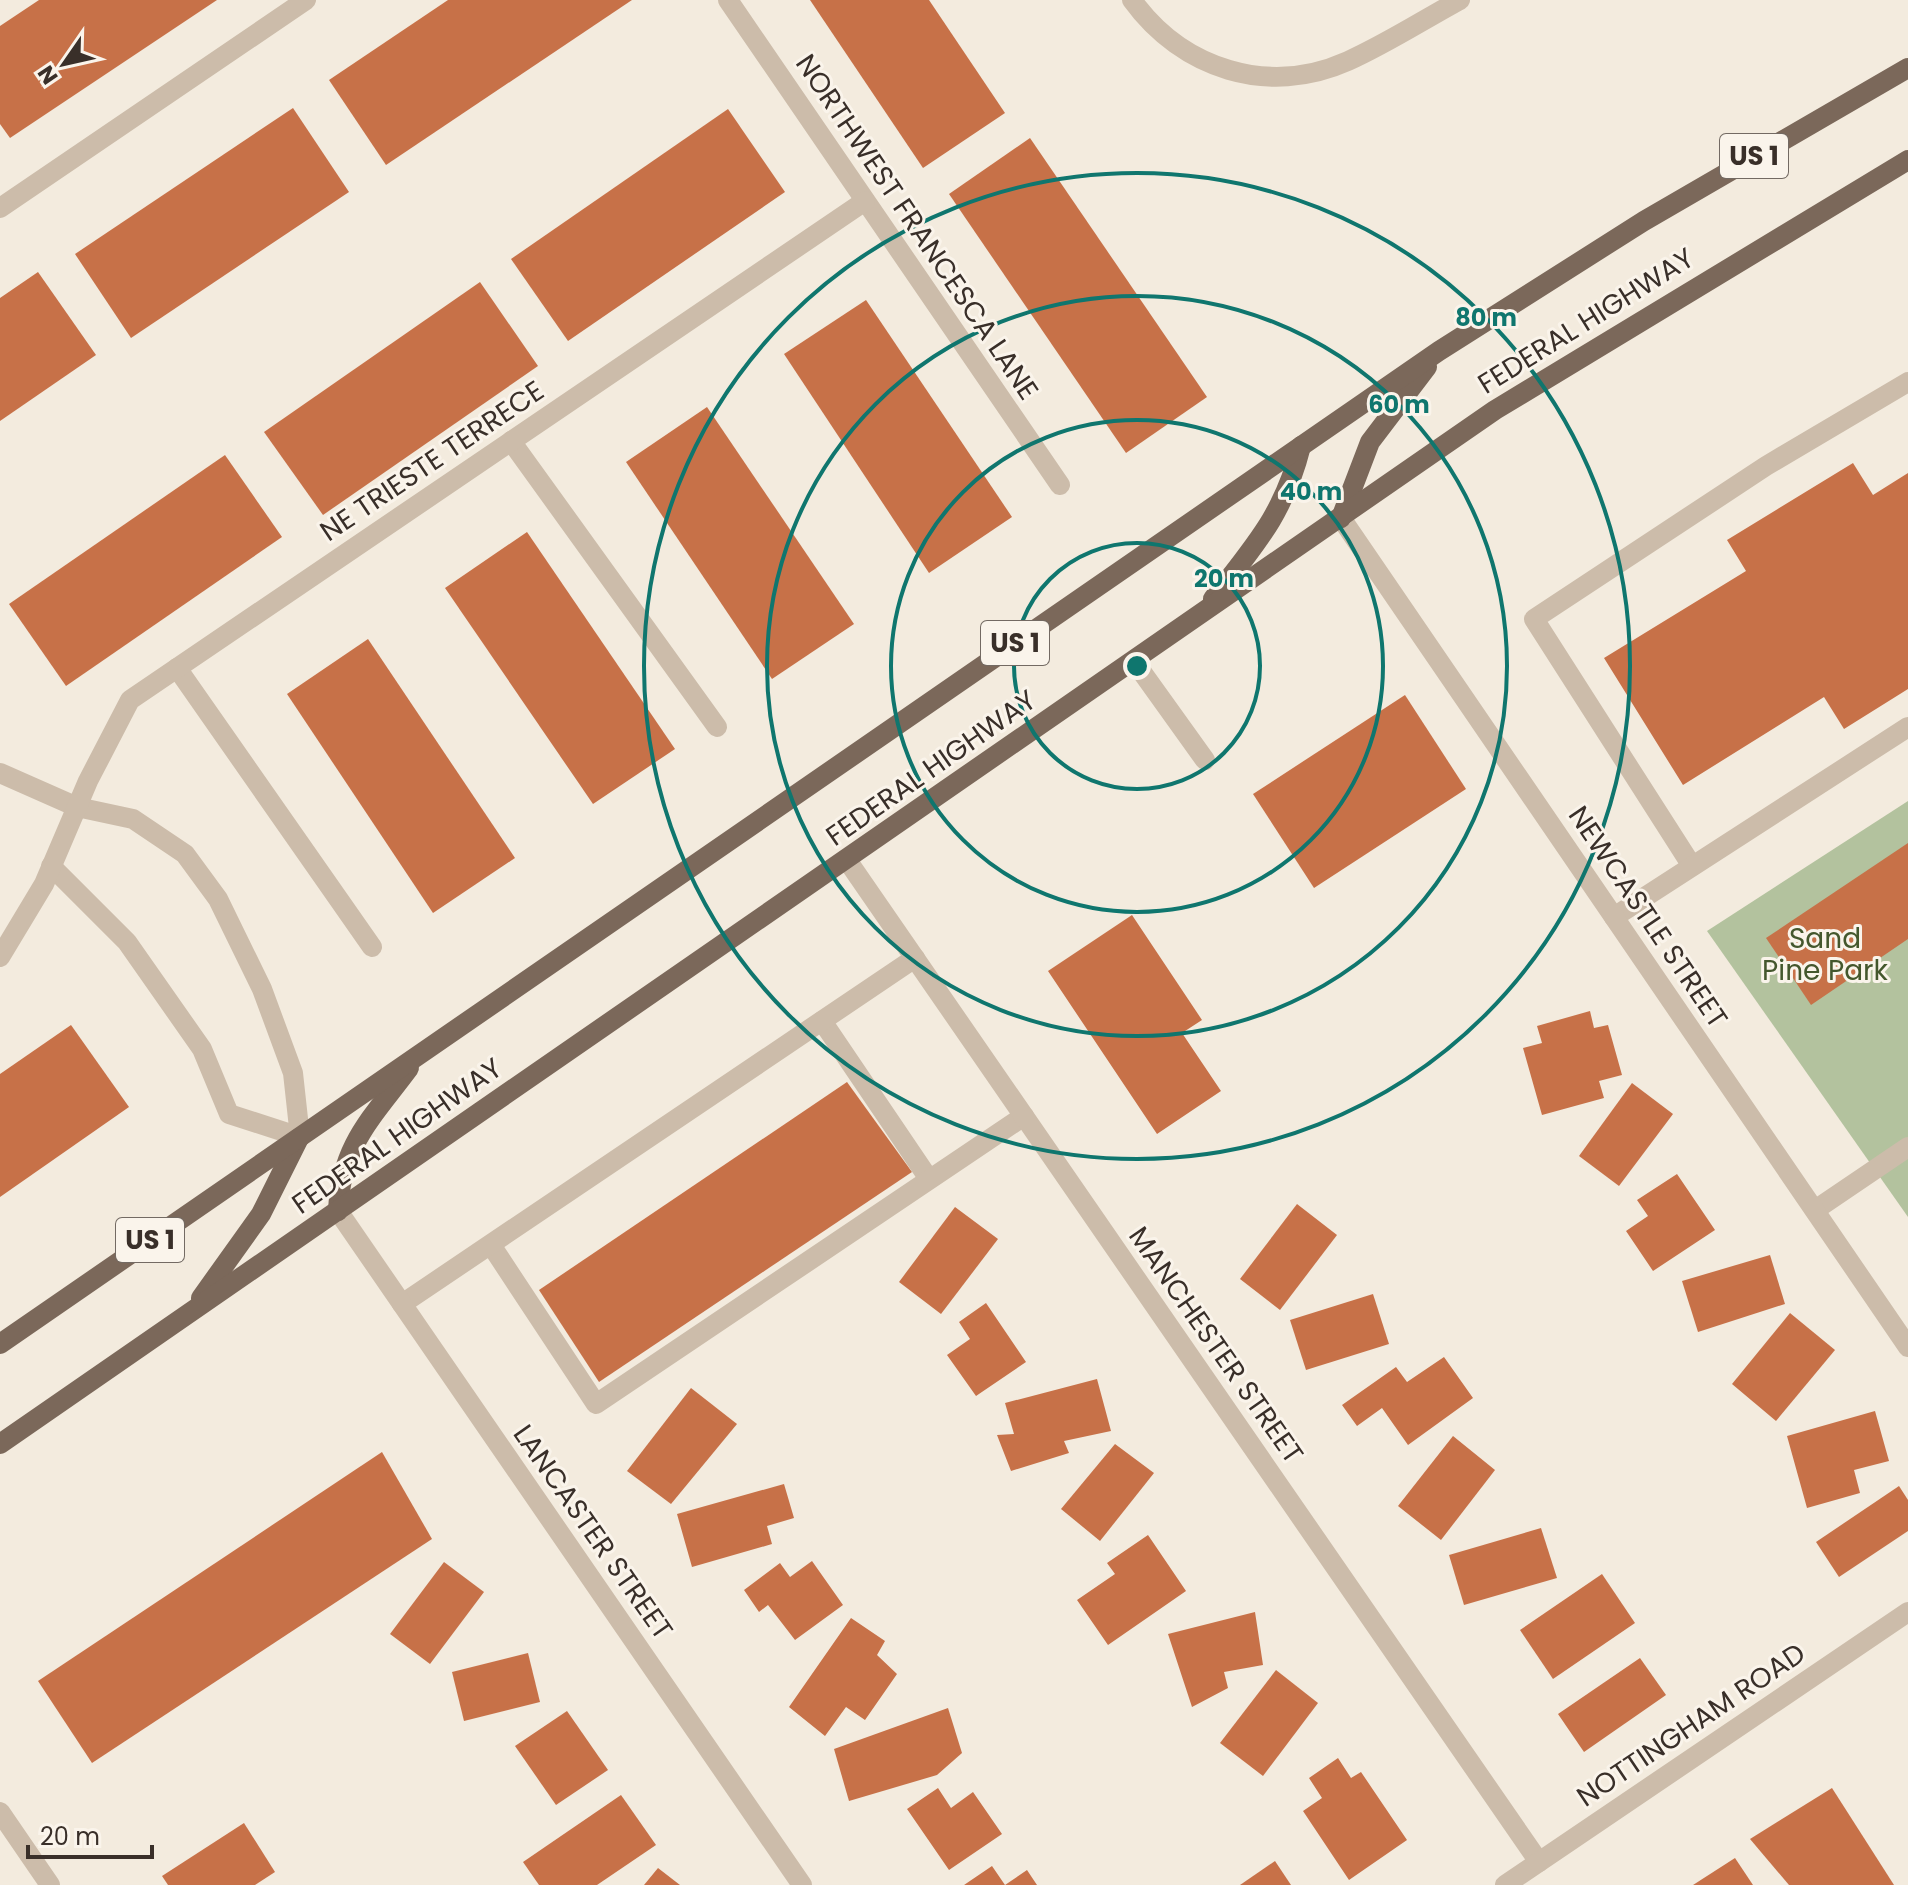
<svg xmlns="http://www.w3.org/2000/svg" width="1908" height="1885" font-family="Poppins,sans-serif">
	<rect width="100%" height="100%" fill="#f3ebde"/>
	<polygon fill="#b3c29e" points="1908,801 1908,1217 1707,931"/>
	<g fill="#c77148">
		<polygon points="39,0 217,0 10,138 0,124 0,26"/>
		<polygon points="448,0 632,0 386,165 329,80"/>
		<polygon points="810,0 929,0 1005,113 923,168"/>
		<polygon points="293,108 349,192 131,338 75,254"/>
		<polygon points="728,109 785,192 568,341 511,259"/>
		<polygon points="1030,138 1207,397 1126,453 949,194"/>
		<polygon points="38,272 96,355 0,421 0,298"/>
		<polygon points="480,282 538,366 323,515 264,432"/>
		<polygon points="866,300 1012,517 929,573 784,354"/>
		<polygon points="707,407 854,624 772,679 626,462"/>
		<polygon points="225,455 282,537 66,686 9,604"/>
		<polygon points="1853,463 1873,495 1908,473 1908,689 1844,729 1824,697 1683,785 1604,658 1746,571 1727,540"/>
		<polygon points="527,532 675,749 593,804 445,588"/>
		<polygon points="368,639 515,858 433,913 287,694"/>
		<polygon points="1405,695 1466,789 1314,888 1253,794"/>
		<polygon points="1908,843 1908,939 1811,1005 1766,938"/>
		<polygon points="1132,915 1202,1020 1182,1033 1221,1091 1157,1134 1048,971"/>
		<polygon points="1590,1011 1594,1028 1608,1025 1622,1075 1599,1081 1604,1098 1542,1115 1523,1048 1542,1043 1537,1026"/>
		<polygon points="71,1025 129,1107 0,1197 0,1074"/>
		<polygon points="847,1082 912,1172 599,1382 539,1290"/>
		<polygon points="1632,1083 1673,1114 1619,1186 1579,1156"/>
		<polygon points="1677,1174 1715,1230 1653,1271 1626,1231 1648,1216 1637,1200"/>
		<polygon points="1297,1204 1337,1235 1280,1310 1240,1279"/>
		<polygon points="955,1207 998,1239 941,1314 899,1282"/>
		<polygon points="1770,1255 1785,1304 1698,1332 1682,1281"/>
		<polygon points="1373,1294 1389,1344 1306,1370 1290,1320"/>
		<polygon points="986,1303 1026,1362 976,1396 947,1355 970,1339 959,1322"/>
		<polygon points="1790,1313 1835,1350 1776,1421 1732,1384"/>
		<polygon points="1444,1357 1473,1398 1408,1445 1382,1408 1357,1426 1342,1405 1396,1367 1407,1382"/>
		<polygon points="1097,1379 1111,1431 1064,1441 1069,1453 1011,1471 997,1435 1014,1434 1005,1403"/>
		<polygon points="691,1388 737,1424 671,1504 627,1471"/>
		<polygon points="1875,1411 1889,1461 1854,1470 1860,1493 1807,1508 1787,1436"/>
		<polygon points="1453,1436 1495,1470 1441,1540 1398,1506"/>
		<polygon points="1115,1444 1154,1473 1100,1541 1061,1509"/>
		<polygon points="382,1452 432,1539 92,1763 38,1681"/>
		<polygon points="784,1484 794,1518 767,1526 772,1544 692,1567 677,1514"/>
		<polygon points="1899,1486 1908,1500 1908,1531 1839,1577 1816,1542"/>
		<polygon points="1541,1528 1557,1578 1464,1605 1449,1555"/>
		<polygon points="1148,1535 1186,1591 1108,1645 1077,1600 1115,1574 1107,1563"/>
		<polygon points="812,1561 843,1605 795,1640 768,1605 759,1612 744,1590 780,1563 790,1577"/>
		<polygon points="444,1562 484,1592 430,1664 390,1634"/>
		<polygon points="1602,1574 1635,1623 1553,1679 1520,1630"/>
		<polygon points="1255,1612 1263,1665 1224,1672 1228,1688 1192,1707 1168,1634"/>
		<polygon points="851,1618 885,1641 877,1655 897,1674 865,1720 846,1707 825,1736 789,1707"/>
		<polygon points="528,1653 540,1702 464,1721 452,1672"/>
		<polygon points="1640,1658 1666,1695 1584,1752 1558,1714"/>
		<polygon points="1276,1670 1318,1703 1263,1776 1220,1743"/>
		<polygon points="948,1708 962,1753 937,1775 849,1801 834,1749"/>
		<polygon points="567,1711 608,1770 556,1805 515,1746"/>
		<polygon points="1338,1758 1351,1778 1361,1772 1407,1840 1349,1880 1303,1811 1322,1798 1309,1778"/>
		<polygon points="938,1788 951,1808 973,1792 1002,1834 949,1870 907,1809"/>
		<polygon points="1832,1788 1894,1885 1789,1885 1750,1839"/>
		<polygon points="621,1795 656,1845 597,1885 539,1885 523,1862"/>
		<polygon points="244,1823 275,1872 255,1885 168,1885 162,1876"/>
		<polygon points="1735,1858 1753,1885 1693,1885"/>
		<polygon points="1275,1861 1291,1885 1240,1885"/>
		<polygon points="992,1866 1005,1885 1027,1870 1037,1885 964,1885"/>
		<polygon points="658,1868 680,1885 644,1885"/>
	</g>
	<g fill="none" stroke-linecap="round" stroke-linejoin="round">
		<g stroke="#ccbcaa" stroke-width="20">
			<polyline points="728,0 1060,485"/>
			<polyline points="0,208 306,0"/>
			<polyline points="511,441 717,727"/>
			<polyline points="1134,661 1205,760"/>
			<polyline points="177,668 372,947"/>
			<polyline points="0,773 77,807 133,819 185,854 218,899 262,989 293,1073 300,1137 229,1114 202,1049 127,942 51,866"/>
			<polyline points="1692,866 1534,619 1766,466 1908,382"/>
			<polyline points="1614,917 1908,727"/>
			<polyline points="822,1021 929,1179"/>
			<polyline points="1815,1210 1908,1147"/>
			<polyline points="491,1245 596,1404 1024,1116"/>
			<polyline points="402,1304 915,958"/>
		</g>
		<g stroke="#ccbcaa" stroke-width="20">
			<path d="M1132,0C1182,69 1268,97 1348,61C1386,44 1423,20 1460,0"/>
			<polyline points="1341,518 1908,1347"/>
			<polyline points="847,860 1539,1862"/>
			<polyline points="0,957 44,884 88,781 130,700 865,201"/>
			<polyline points="338,1211 802,1885"/>
			<polyline points="0,1812 50,1885"/>
			<polyline points="1505,1885 1908,1612"/>
		</g>
		<g stroke="#7b685a" stroke-width="20">
			<polyline points="1341,518 1370,442 1427,367"/>
			<path d="M1213,599C1255,545 1284,514 1301,446"/>
			<path d="M338,1211C341,1145 372,1118 409,1068"/>
			<polyline points="201,1298 261,1214 299,1138"/>
			<polyline points="0,1344 1439,351 1644,221 1908,68"/>
			<polyline points="0,1444 1495,410 1908,160"/>
		</g>
	</g>
	<g fill="none" stroke="#0f766e" stroke-width="4">
		<circle cx="1137" cy="666" r="123"/>
		<circle cx="1137" cy="666" r="246"/>
		<circle cx="1137" cy="666" r="370"/>
		<circle cx="1137" cy="666" r="493"/>
	</g>
	<g text-anchor="middle" dominant-baseline="central" stroke-width="6" stroke-linejoin="round" paint-order="stroke">
		<g fill="#faf4eb" stroke="#736a63" stroke-width="2">
			<rect x="1720" y="134" width="68" height="44" rx="6"/>
			<rect x="981" y="621" width="68" height="44" rx="6"/>
			<rect x="116" y="1218" width="68" height="44" rx="6"/>
		</g>
		<g font-size="26" font-weight="bold" fill="#392f29">
			<text x="1754" y="156">US 1</text>
			<text x="1015" y="643">US 1</text>
			<text x="150" y="1240">US 1</text>
		</g>
		<g font-size="28" fill="#392f29" stroke="#faf4eb">
			<text transform="translate(917 227) rotate(56)">NORTHWEST FRANCESCA LANE</text>
			<text transform="translate(1586 321) rotate(-32)">FEDERAL HIGHWAY</text>
			<text transform="translate(432 461) rotate(-34)">NE TRIESTE TERRECE</text>
			<text transform="translate(931 768) rotate(-35)">FEDERAL HIGHWAY</text>
			<text transform="translate(1648 917) rotate(56)">NEWCASTLE STREET</text>
			<text transform="translate(397 1136) rotate(-35)">FEDERAL HIGHWAY</text>
			<text transform="translate(1216 1345) rotate(55)">MANCHESTER STREET</text>
			<text transform="translate(593 1532) rotate(55)">LANCASTER STREET</text>
			<text transform="translate(1691 1725) rotate(-34)">NOTTINGHAM ROAD</text>
		</g>
		<g font-size="28" fill="#44572d" stroke="#faf4eb">
			<text x="1825" y="938">Sand<tspan x="1825" dy="32">Pine Park</tspan></text>
		</g>
	</g>
	<circle cx="1137" cy="666" r="12" fill="#0f766e" stroke="#faf4eb" stroke-width="4"/>
	<g font-size="24" text-anchor="middle" font-weight="bold" fill="#0f766e" stroke="#faf4eb" stroke-width="6" stroke-linejoin="round" paint-order="stroke">
		<text x="1486" y="326">80 m</text>
		<text x="1399" y="413">60 m</text>
		<text x="1311" y="500">40 m</text>
		<text x="1224" y="587">20 m</text>
	</g>
	<g transform="translate(64 64) rotate(236)" stroke="#faf4eb" stroke-width="6" paint-order="stroke">
	<path d="M0-6L14 30L0 20L-14 30Z" fill="#392f29"/>
	<text y="-12" font-size="22" font-weight="bold" text-anchor="middle" fill="#392f29">N</text>
	</g>
	<path d="M28 1845v12h124v-12" fill="none" stroke="#392f29" stroke-width="4"/>
	<text x="40" y="1845" font-size="24" fill="#392f29" stroke="#faf4eb" stroke-width="6" paint-order="stroke">20 m</text>
</svg>
